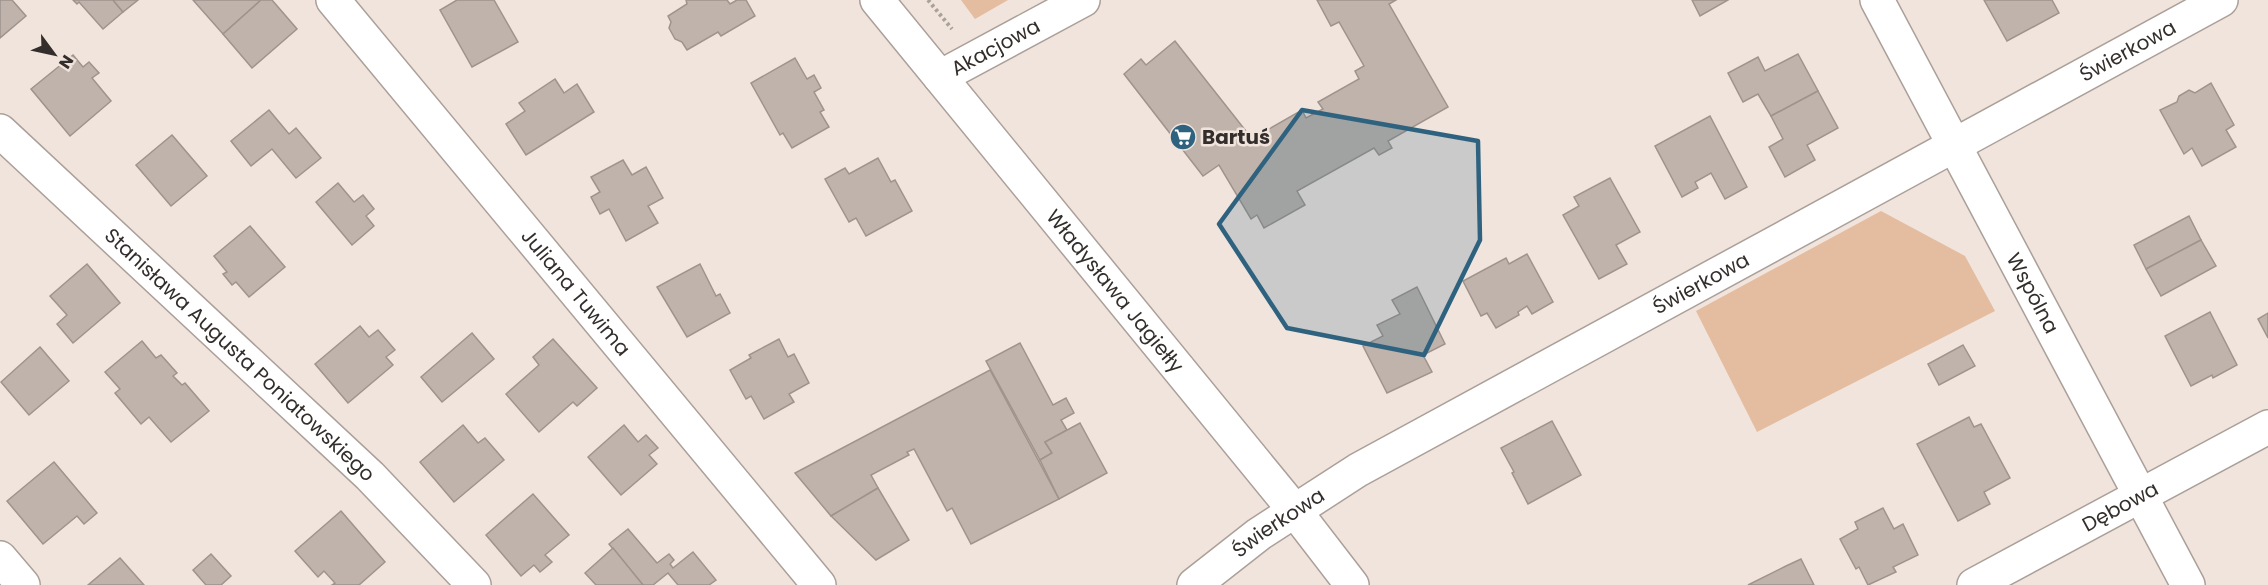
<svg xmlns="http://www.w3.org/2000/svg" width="2268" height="585" font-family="Poppins,sans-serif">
	<rect width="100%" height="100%" fill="#f0e4dc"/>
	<g fill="#e4bca0">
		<polygon points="961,0 1008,0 975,19"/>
		<polygon points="1881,211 1965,256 1995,311 1757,432 1696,311"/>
	</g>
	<g fill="#bfb3ac" stroke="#9f938c" stroke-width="1.5">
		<polygon points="0,0 12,0 26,16 0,38"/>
		<polygon points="73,0 113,0 123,12 103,29 79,2 77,4"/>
		<polygon points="113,0 138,0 123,12"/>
		<polygon points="193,0 261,0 223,34"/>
		<polygon points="261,0 272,0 297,29 252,68 223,34"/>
		<polygon points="457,0 494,0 518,42 472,67 440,10"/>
		<polygon points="686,0 727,0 730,4 737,0 746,0 755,16 721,36 718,32 687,50 682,42 675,39 669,28 671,22 668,16 687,4"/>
		<polygon points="1317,0 1396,0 1389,4 1448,107 1388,141 1392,148 1379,155 1374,148 1297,191 1305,205 1264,228 1257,215 1251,219 1219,165 1203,176 1124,74 1141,59 1146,65 1175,41 1253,140 1263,135 1262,133 1302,110 1306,118 1323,109 1318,102 1359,79 1355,71 1364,66 1339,22 1331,26"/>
		<polygon points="1692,0 1728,0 1700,16"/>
		<polygon points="1984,0 2052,0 2059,13 2007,41"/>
		<polygon points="1798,54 1818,91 1771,116 1758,94 1743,102 1728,73 1758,57 1765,71"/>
		<polygon points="73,55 83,67 89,62 99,73 92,78 111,101 70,136 31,89"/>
		<polygon points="795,58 807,79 814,75 821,88 814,92 824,110 820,112 829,127 792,148 783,133 780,135 751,83"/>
		<polygon points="555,79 564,93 577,84 594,112 526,155 506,124 525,111 519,103"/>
		<polygon points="2211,83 2234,125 2226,130 2236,147 2202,166 2192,148 2184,154 2160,110 2177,102 2179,96 2189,90 2195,93"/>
		<polygon points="1818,91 1838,128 1807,145 1815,160 1785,177 1769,147 1783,139 1771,116"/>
		<polygon points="269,110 289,134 296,128 321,158 296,178 272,149 251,166 231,141"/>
		<polygon points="1710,116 1747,187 1725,199 1711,173 1695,182 1698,188 1682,197 1655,146"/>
		<polygon points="172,135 207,176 171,206 136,165"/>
		<polygon points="878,158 891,182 895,180 912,211 866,236 856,218 849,222 825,179 845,168 849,174"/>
		<polygon points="623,160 632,175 646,167 663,198 648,206 658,223 626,241 609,209 600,214 591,197 600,192 591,177"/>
		<polygon points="1610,178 1640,232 1616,245 1627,264 1599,279 1563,215 1579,206 1574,197"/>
		<polygon points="338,183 354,202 363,195 374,209 366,216 374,226 352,245 316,202"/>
		<polygon points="2189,216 2201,240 2146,269 2134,245"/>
		<polygon points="250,226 285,267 249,297 236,282 232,285 223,274 227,272 214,256"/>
		<polygon points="2201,240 2216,266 2161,296 2146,269"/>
		<polygon points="1527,254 1553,302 1532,314 1527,306 1518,312 1519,315 1496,328 1487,313 1481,316 1463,281 1506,258 1509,264"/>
		<polygon points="87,264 120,303 73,343 57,324 67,315 50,296"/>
		<polygon points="700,264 716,296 720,294 730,313 687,337 657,287"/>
		<polygon points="1417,287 1445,344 1423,355 1432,372 1387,393 1363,346 1383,336 1377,325 1400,314 1392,300"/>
		<polygon points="2210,312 2237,365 2213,378 2212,375 2191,386 2165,336"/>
		<polygon points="2268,313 2268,338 2258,319"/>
		<polygon points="360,326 369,337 378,330 395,350 386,357 393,365 348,403 315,364"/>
		<polygon points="472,333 494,359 442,402 421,377"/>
		<polygon points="553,339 597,388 577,406 573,402 539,432 506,394 539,365 533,357"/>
		<polygon points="779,339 788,357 794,354 809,383 789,394 794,402 764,419 751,396 746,399 730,370 751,358 749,355"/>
		<polygon points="142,341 156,358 161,355 177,373 173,376 182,385 185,383 209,411 171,442 149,417 141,424 115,393 120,389 105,372"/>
		<polygon points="1020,343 1053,405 1066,398 1074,413 1061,420 1067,430 1045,442 1052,453 1040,460 986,361"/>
		<polygon points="1963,345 1975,366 1939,385 1928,364"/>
		<polygon points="40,347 69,381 29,415 1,382"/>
		<polygon points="990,370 1059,499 971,544 952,508 947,511 914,449 907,452 909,455 871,475 878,488 831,516 795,473"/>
		<polygon points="1969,417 1974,427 1981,424 2010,478 1984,492 1990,504 1958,521 1917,444"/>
		<polygon points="1552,421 1581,475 1528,504 1512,473 1514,472 1501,448"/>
		<polygon points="1080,423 1107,473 1059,499 1040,460 1052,453 1045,442"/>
		<polygon points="463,425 478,443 485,438 504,460 454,502 420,462"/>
		<polygon points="624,425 638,442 646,435 658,448 649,455 657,464 621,495 588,457"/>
		<polygon points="54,462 97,513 84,524 77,516 43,544 7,501"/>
		<polygon points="878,488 909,540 876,560 831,516"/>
		<polygon points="533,494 569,535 545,555 552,562 540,572 534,565 521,576 486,535"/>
		<polygon points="1883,508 1894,529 1903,524 1918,555 1893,567 1896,572 1868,585 1859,567 1856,569 1840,539 1858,529 1855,522"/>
		<polygon points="341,511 385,562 359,585 332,585 335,583 324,571 318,577 295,551"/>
		<polygon points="628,529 657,563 669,554 674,560 670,564 673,568 693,552 716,580 709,585 678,585 668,573 653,585 643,585 609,544"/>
		<polygon points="613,548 643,585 596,585 585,573"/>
		<polygon points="211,554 231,576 221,585 206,585 193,570"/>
		<polygon points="120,558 144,585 88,585"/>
		<polygon points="1801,559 1814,585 1748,585 1786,566"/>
	</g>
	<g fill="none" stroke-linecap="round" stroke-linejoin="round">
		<defs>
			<g id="minor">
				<path id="s1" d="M333,0L819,585"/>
				<path id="s2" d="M877,0L1295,511L1352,585"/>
				<path id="s3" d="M1877,0L2188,585"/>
				<path id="s4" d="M940,77L1083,0"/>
				<path id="s5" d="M0,131L370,476L474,585"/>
				<polyline points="0,558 23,585"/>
				<path id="s6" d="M1194,585L1259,534L1358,470L2221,0"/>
				<path id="s7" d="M1974,585L2268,427"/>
			</g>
		</defs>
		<use href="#minor" stroke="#aba099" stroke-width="36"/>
		<polyline stroke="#aaa19b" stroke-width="4" stroke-dasharray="3 3" stroke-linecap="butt" points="928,0 952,29"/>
		<use href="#minor" stroke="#fff" stroke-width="33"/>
	</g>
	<path fill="#2f627f" fill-opacity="0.2" stroke="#2f627f" stroke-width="4.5" stroke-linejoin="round" d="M1302,110L1478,141L1480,240L1424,355L1287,328L1219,224Z"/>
	<defs>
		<symbol id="supermarket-disc" viewBox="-11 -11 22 22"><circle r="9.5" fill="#2f627f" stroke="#f0e4dc"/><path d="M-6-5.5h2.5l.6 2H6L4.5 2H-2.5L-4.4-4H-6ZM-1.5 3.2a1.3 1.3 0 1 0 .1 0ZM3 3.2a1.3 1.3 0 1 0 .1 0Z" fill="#fff"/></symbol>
	</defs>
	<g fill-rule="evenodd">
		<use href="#supermarket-disc" x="1168" y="122" width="30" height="30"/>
	</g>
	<g text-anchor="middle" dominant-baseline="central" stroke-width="5" stroke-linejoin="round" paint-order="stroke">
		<g font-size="20" fill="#332e2b" stroke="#f0e4dc">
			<text stroke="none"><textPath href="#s4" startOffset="63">Akacjowa</textPath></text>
			<text stroke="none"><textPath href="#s6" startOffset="1077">Świerkowa</textPath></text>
			<text stroke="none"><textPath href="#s6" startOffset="591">Świerkowa</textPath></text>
			<text stroke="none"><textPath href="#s1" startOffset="380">Juliana Tuwima</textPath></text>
			<text stroke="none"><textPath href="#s2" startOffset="376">Władysława Jagiełły</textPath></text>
			<text stroke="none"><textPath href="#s3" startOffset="332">Wspólna</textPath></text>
			<text stroke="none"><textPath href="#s5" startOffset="328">Stanisława Augusta Poniatowskiego</textPath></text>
			<text stroke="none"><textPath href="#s7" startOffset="166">Dębowa</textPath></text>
			<text stroke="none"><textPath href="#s6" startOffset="105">Świerkowa</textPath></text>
		</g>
		<g font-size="20" font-weight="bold" fill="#332e2b" stroke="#f0e4dc" text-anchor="start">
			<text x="1202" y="137">Bartuś</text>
		</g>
	</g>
	<g transform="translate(54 54) rotate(123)" stroke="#f0e4dc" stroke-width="4.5" paint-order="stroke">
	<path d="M0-4.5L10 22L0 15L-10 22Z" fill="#332e2b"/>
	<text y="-9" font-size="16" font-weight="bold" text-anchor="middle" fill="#332e2b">N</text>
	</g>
</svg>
